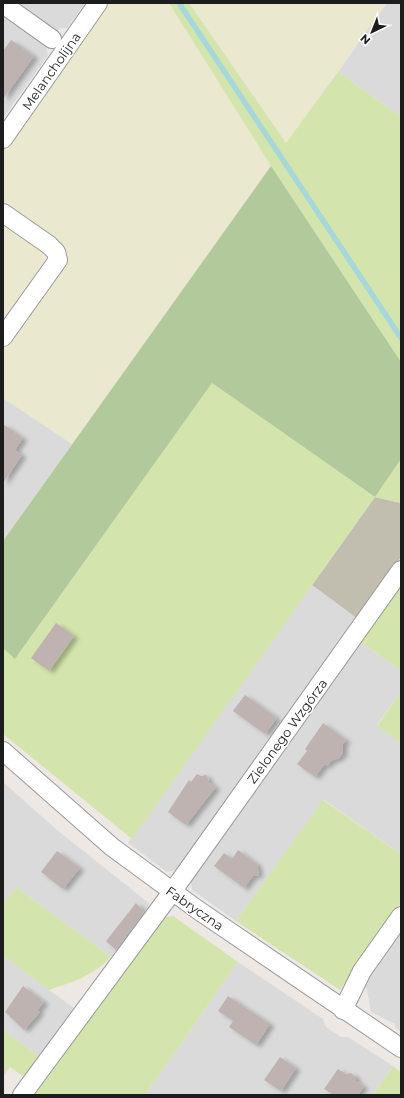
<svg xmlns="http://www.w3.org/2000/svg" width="404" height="1098" font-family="Montserrat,sans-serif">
	<defs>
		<filter id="shadow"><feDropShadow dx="4.5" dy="2.5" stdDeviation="2" flood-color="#0004"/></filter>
	</defs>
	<rect width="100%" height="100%" fill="#eee8e4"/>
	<g fill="#dbdada">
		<polygon points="3,3 85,3 67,28 60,28 46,47 48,55 3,118"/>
		<polygon points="387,3 401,3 401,117 338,72"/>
		<polygon points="3,398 72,444 3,541"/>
		<polygon points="312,585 358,619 178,869 167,872 128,843"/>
		<polygon points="361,642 401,671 401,692 377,725 401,743 401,854 324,800 236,921 192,890 191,881"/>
		<polygon points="3,782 57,830 150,904 111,957 16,887 3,904"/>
		<polygon points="401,931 401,1032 395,1027 395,1024 371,1012 367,990 363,985"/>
		<polygon points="3,956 75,1009 39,1056 3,1030"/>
		<polygon points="238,962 323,1019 326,1027 341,1037 348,1037 393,1066 373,1095 145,1095"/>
	</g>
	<polygon fill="#c1beb0" points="375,497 401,503 401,557 358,619 312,585"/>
	<g fill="#ebe8d0">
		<polygon points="107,3 169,3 271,166 72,444 3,398 3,350 70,254 3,205 3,151"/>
		<polygon points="189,3 387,3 286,144"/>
		<polygon points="3,222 43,250 43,264 3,322"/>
	</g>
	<g fill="#d3e5ac">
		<polygon points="169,3 189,3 286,143 338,72 401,117 401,362 271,166"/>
		<polygon points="212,383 375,497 401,459 401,503 375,497 132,839 3,734 3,648 16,658"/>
		<polygon points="401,586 401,671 361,642"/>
		<polygon points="401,692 401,743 377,726"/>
		<polygon points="323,800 401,854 401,903 340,990 236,921"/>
		<path d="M16,887L111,957C91,977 75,981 49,990L3,956V904Z"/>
		<polygon points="173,916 238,962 145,1095 32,1095 161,918"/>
		<polygon points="3,1030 39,1056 24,1077 10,1067 3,1077"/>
		<polygon points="393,1066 401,1072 401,1095 373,1095"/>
	</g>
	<polygon fill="#b2ca9b" points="271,166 401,362 401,459 375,497 212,383 15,659 3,648 3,541"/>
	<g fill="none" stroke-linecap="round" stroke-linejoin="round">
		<polyline stroke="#a7d7d9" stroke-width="5.5" points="179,3 401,338"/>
	</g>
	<g fill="#beb3b0" filter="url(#shadow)">
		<polygon points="11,40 34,56 3,99 3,51"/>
		<polygon points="3,424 23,438 15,450 22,455 3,483"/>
		<polygon points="56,623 74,636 49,671 31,658"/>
		<polygon points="245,695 277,718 265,734 233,711"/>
		<polygon points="323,723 346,740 343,744 343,753 339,758 331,761 327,766 325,764 315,777 297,764 307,751 305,749"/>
		<polygon points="197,774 201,776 207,775 209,782 216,787 186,825 168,812 189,780 191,782"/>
		<polygon points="238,850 257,864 259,875 253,876 244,888 214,866 224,853 232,859"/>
		<polygon points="57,851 80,868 63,889 41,872"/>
		<polygon points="136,903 144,912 116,950 106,941"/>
		<polygon points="23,986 44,1002 37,1011 40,1012 24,1030 5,1012"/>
		<polygon points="228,996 270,1024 256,1045 229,1027 233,1021 218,1011"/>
		<polygon points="280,1057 296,1068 281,1091 264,1080"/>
		<polygon points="338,1069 346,1074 351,1073 356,1077 356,1081 364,1086 358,1095 334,1095 324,1089"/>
	</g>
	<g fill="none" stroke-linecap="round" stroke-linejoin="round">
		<defs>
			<g id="minor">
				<polyline points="3,4 52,39"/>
				<polyline points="3,139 98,3"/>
				<polyline points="3,213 49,245 56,252 58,260 3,337"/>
				<polyline points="3,751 112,847 198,910 401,1048"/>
				<polyline points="343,1010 362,971 401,916"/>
				<polyline points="22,1095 172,892 401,570"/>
			</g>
		</defs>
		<use href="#minor" stroke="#9a9a9a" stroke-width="20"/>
		<use href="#minor" stroke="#fff" stroke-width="18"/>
	</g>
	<g text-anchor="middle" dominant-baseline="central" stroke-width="3.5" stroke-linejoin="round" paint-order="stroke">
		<g font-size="13" fill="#1d1d1d" stroke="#fff">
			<text transform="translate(51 71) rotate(-55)">Melancholijna</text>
			<text transform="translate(287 731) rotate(-54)">Zielonego Wzgórza</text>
			<text transform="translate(195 908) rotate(35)">Fabryczna</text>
		</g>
	</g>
	<rect width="404" height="1098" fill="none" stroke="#1d1d1d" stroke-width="8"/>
	<g transform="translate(372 32) rotate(223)" stroke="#ffffff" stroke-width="3" paint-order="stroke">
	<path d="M0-3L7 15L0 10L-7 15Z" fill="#1d1d1d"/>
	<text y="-6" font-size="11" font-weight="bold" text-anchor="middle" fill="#1d1d1d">N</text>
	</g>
</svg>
